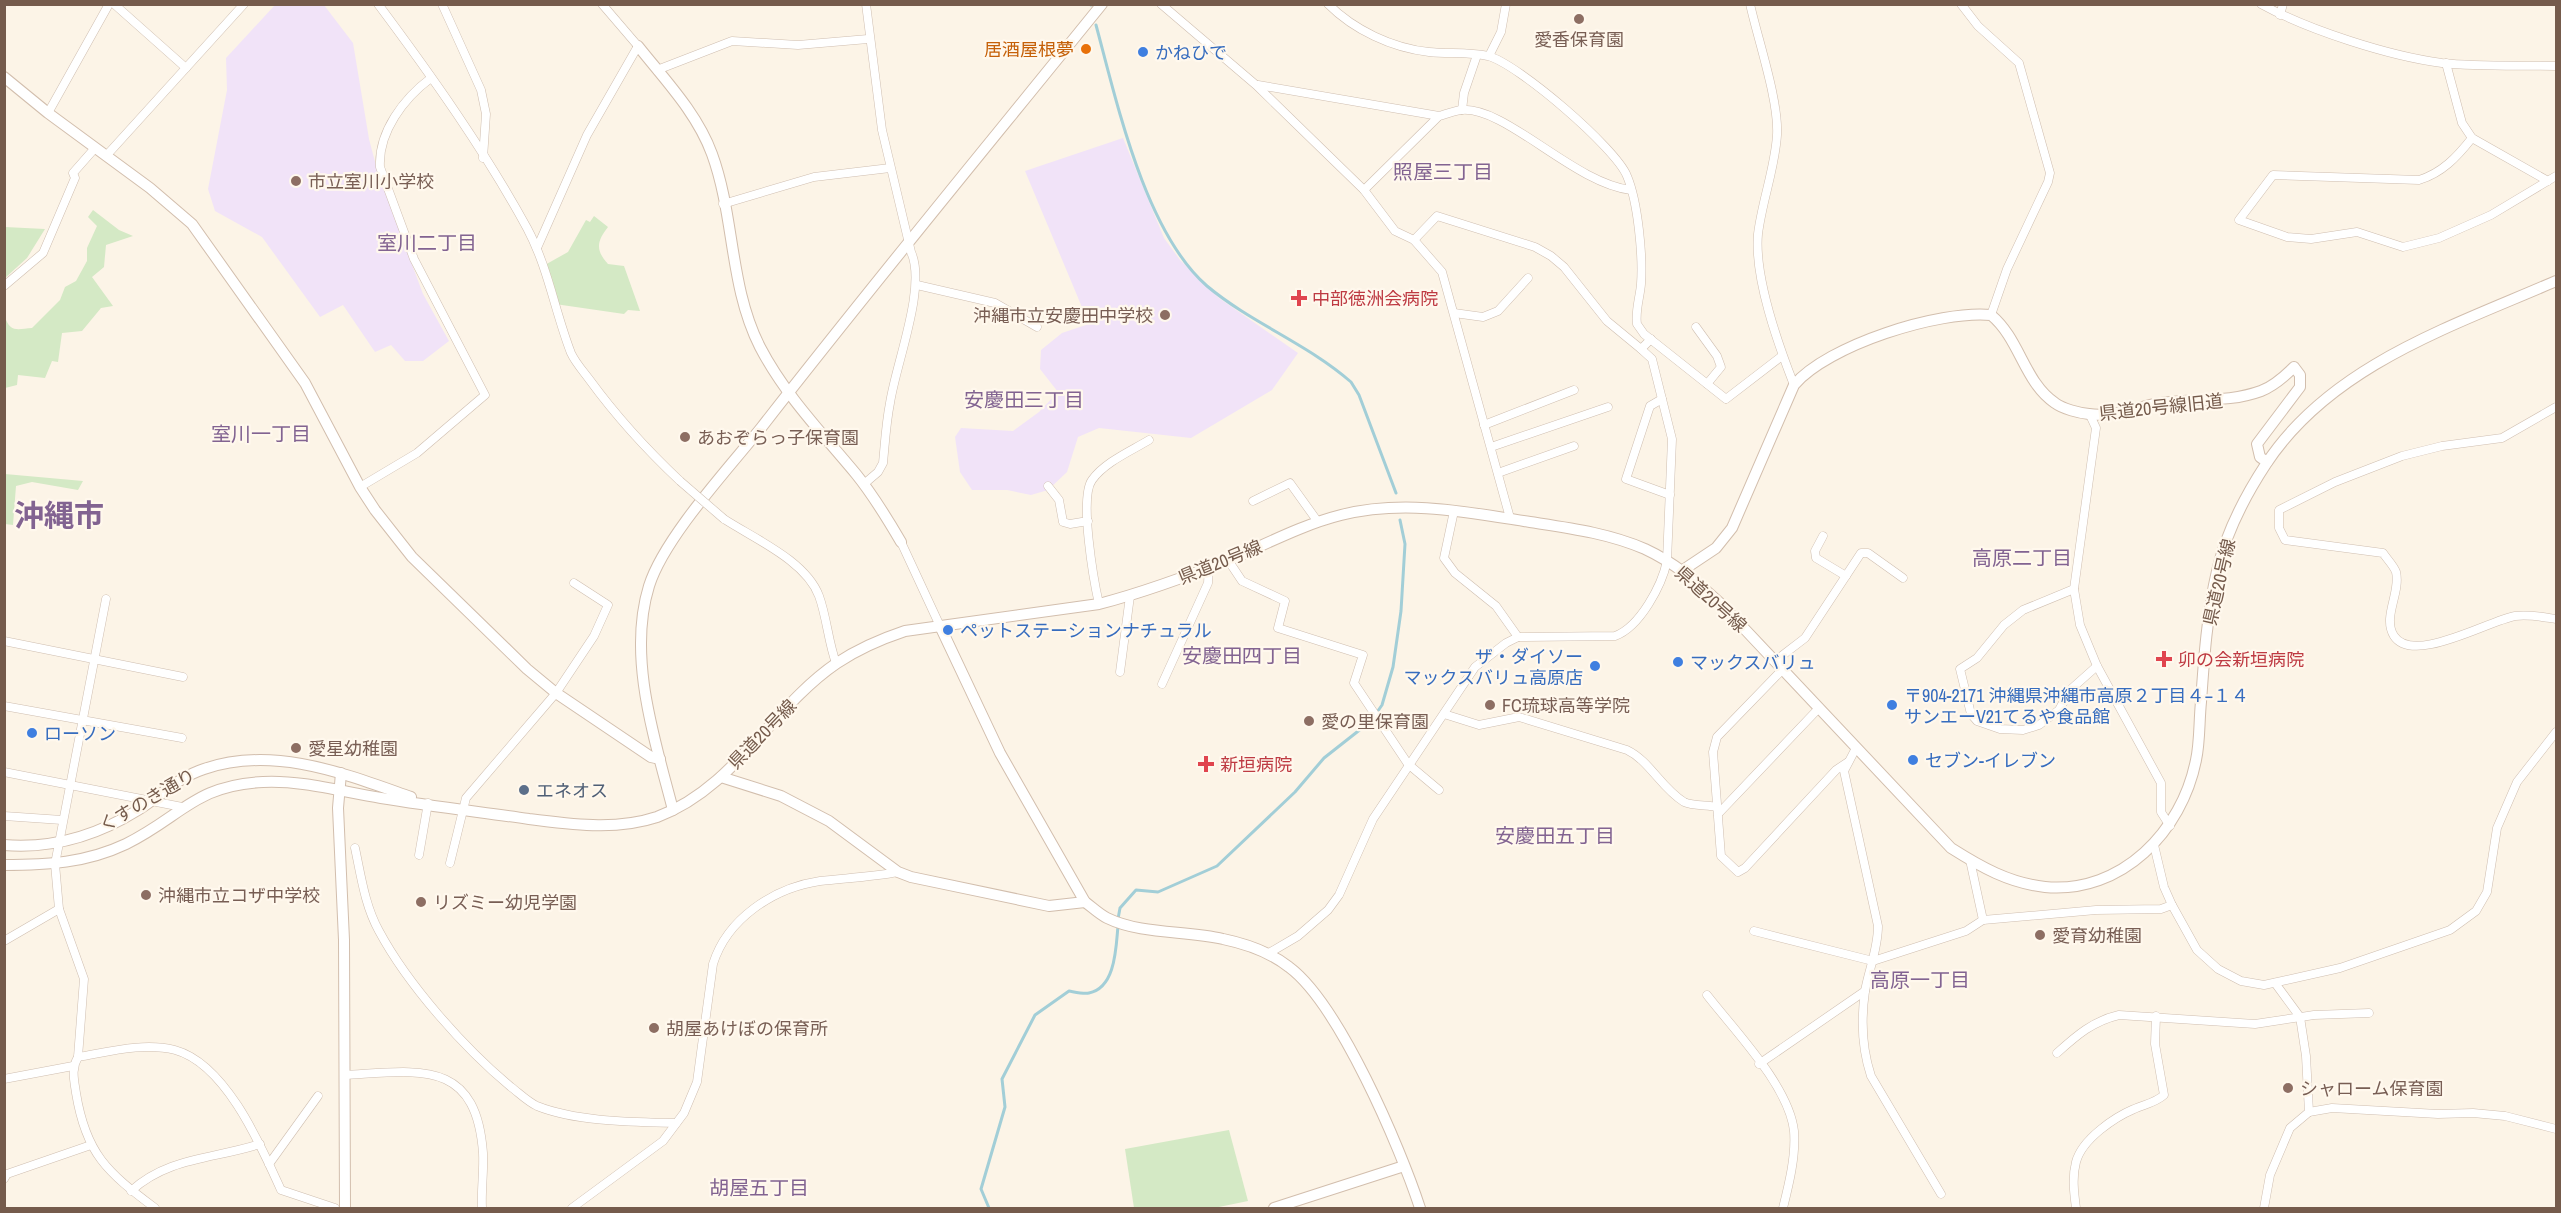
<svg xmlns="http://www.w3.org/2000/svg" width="2561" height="1213" font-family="'Archivo Narrow','Noto Sans JP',sans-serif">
	<rect width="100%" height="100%" fill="#fcf4e7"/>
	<g fill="#f1e3f8">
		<polygon points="275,5 324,5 353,43 369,139 378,173 423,294 449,341 423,361 405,361 391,345 375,352 343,305 320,317 262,237 215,211 208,189 227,90 226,58"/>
		<polygon points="1123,138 1164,238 1180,260 1219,298 1298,353 1272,390 1191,438 1099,428 1078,437 1067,472 1048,490 1031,495 1007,490 972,490 960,472 955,437 961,428 1013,431 1039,412 1058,392 1040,369 1041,350 1062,333 1089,324 1025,171"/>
	</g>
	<g fill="#d4e9c5">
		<path d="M93,210L119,230L133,236L106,245L104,267L92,277L113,306L101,308L82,331L62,333L58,362L52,361L45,378L18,375L17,385L5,388V317C10,333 18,329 32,328L60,300L65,287L76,281L87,261V248L97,226L88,217Z"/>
		<path d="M594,216L608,227C597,241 595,250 608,264L624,266L640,311L628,310L624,314L555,304L543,266L568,252L586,220L590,222Z"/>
		<polygon points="5,227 45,229 27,258 5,278"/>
		<polygon points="5,474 83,481 78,490 32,482 16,486 13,525 5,524"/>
		<polygon points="1229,1130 1248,1201 1214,1208 1134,1208 1125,1149"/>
	</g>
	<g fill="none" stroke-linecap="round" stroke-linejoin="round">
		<g stroke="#a2ced7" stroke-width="3">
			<polyline points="1091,4 1091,5"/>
			<path d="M1096,25C1117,103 1145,232 1207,286C1251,323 1308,344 1351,382L1359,395L1396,493"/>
			<polyline points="1118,919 1120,908 1136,890 1158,892 1217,866 1295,792 1324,758 1371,721 1382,705 1393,667 1401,611 1405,544 1400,520"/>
			<path d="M989,1208L981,1189L1005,1107L1002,1079L1035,1015L1069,991C1075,992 1083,994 1089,993C1116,988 1116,946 1118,926"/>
		</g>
		<defs>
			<g id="street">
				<polyline points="114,4 186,68"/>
				<path d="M378,4C431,75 485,151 527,228C548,267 555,312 571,353C575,362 583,371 589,379C616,416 647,450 680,481"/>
				<polyline points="442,4 481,90 486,114 483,158"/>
				<polyline points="1161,4 1256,85 1364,190 1395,231 1414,240 1442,272 1510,518"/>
				<path d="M1328,4C1354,30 1392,48 1429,52C1448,54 1468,52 1488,56C1517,63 1616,148 1627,176C1638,202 1643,256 1641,284C1640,297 1635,311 1637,324L1644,334L1726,399L1782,356"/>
				<path d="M1750,4C1758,40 1779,101 1777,135C1775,168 1762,201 1758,234C1754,278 1778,344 1794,385"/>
				<polyline points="1961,4 1978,26 2019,63 2050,173 2048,182 2007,269 1991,315"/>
				<path d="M2261,4C2308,30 2389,56 2442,63C2480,67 2519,65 2556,66"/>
				<polyline points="2280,15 2283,4"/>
				<polyline points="1489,56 1501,32 1506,4"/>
				<polyline points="2446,63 2462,123 2472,138 2548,181"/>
				<polyline points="657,70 732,41 798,45 868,39"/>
				<path d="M1258,85L1439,116C1446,114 1454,111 1461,110C1506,106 1573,183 1631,190"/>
				<polyline points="1462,110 1464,93 1477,55"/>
				<polyline points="48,113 109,4"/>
				<path d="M2472,138C2457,157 2442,173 2419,180L2273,175L2239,220L2287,237L2311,239L2357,232L2403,247L2439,238L2491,215L2556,176"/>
				<polyline points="106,156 244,4"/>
				<polyline points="1364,190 1439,116"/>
				<polyline points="723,204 814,177 890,168"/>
				<polyline points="1414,240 1437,216 1535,247 1551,256 1564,267 1607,321 1641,349 1651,339"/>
				<polyline points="537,248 587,135 638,46 602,4"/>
				<polyline points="917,285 995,303 1037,327"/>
				<polyline points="4,286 43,253 75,178 73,173 95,148"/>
				<polyline points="1454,313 1483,317 1498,311 1528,278"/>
				<polyline points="1696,327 1717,356 1721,367 1707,384"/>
				<polyline points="1662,399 1650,406 1626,479 1670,495"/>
				<path d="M2556,407L2502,438L2442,446L2402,456L2335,482L2279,510V528L2285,540L2383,553C2387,559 2394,566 2396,572C2401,593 2382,617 2394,636C2413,665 2488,621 2515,616C2529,614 2543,617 2556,619"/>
				<polyline points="2090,415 2096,428 2074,589 2080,625 2097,666 2161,783 2161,812 2170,826"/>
				<polyline points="1484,425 1574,390"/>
				<polyline points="1491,447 1608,407"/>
				<polyline points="1498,473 1574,446"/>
				<path d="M864,484L878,472L883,463C885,443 886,423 890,403C896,363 927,287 911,252L882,130L866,4"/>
				<polyline points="1048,486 1059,500 1063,522 1070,524 1088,521"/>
				<path d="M360,487L417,453L485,395L414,259L380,167C378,132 404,98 431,78"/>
				<polyline points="1253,501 1290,483 1318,522"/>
				<polyline points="1454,511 1444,558 1455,573 1496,606 1518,637"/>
				<path d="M724,519C755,539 806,561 819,596C827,618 828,641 836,663"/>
				<polyline points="1823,536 1815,551 1816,558 1846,576"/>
				<polyline points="901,542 940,626"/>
				<polyline points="1228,560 1242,581 1285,601 1278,628 1363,655 1354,683 1408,764 1439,790"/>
				<polyline points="2074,589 2023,610 2004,625 1977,658 1960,669 1971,714 1977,721 2000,729 2023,730 2039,725 2059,710 2070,690 2097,666"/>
				<path d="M106,599L55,864L59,909L84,979L78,1057C71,1069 74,1079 76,1093C86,1154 107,1172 155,1208"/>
				<path d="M1099,604C1094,582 1079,498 1092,480C1105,462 1131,451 1149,440"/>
				<polyline points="4,641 183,677"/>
				<polyline points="1775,661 1805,638 1861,553 1868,553 1903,578"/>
				<polyline points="1783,669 1717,737 1713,752 1721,856 1738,872 1745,868 1836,770 1848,762"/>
				<polyline points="1120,672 1130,596"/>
				<polyline points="1162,684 1208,583 1209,567"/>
				<polyline points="4,706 182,738"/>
				<path d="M1444,714L1479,725L1519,717L1627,750C1650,761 1661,788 1684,802C1692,806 1707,805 1717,807"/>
				<path d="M1856,748L1844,771L1878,926C1878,949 1869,969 1865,991C1861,1019 1862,1049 1871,1076L1941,1194"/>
				<polyline points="4,772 182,807"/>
				<polyline points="1718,814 1819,708"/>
				<polyline points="4,816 62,820"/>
				<polyline points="2154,845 2164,887 2172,905 2197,950 2218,969 2241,981 2264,985 2340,968 2450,930 2476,911 2487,892 2497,828 2517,782 2556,732"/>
				<path d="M355,848C361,876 365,906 379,931C408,985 464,1048 511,1087C519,1093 528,1102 537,1106C577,1122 634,1122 676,1123"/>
				<polyline points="419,855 428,803"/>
				<polyline points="1970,860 1983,920"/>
				<polyline points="450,863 466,798 556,693 594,636 608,605 574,583"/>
				<polyline points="1754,931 1873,961 1966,931 1983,920 2096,910 2161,909 2172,905"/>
				<polyline points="4,941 59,909"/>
				<path d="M1269,953L1298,936L1328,910L1339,895L1373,819L1475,667L1506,643L1518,637L1615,636C1640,627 1662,585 1667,561L1672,439L1652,359L1641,349"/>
				<path d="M1707,995C1734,1030 1789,1086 1794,1131C1796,1156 1789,1184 1783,1208"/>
				<path d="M2057,1053C2077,1035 2093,1021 2119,1015L2255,1024L2314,1015L2369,1013"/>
				<path d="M78,1057C108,1052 144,1042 175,1050C226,1064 261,1146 281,1190L335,1208"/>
				<polyline points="1759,1064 1865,991"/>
				<path d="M345,1075C419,1071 476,1058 483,1153C484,1171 481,1190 482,1208"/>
				<polyline points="4,1079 73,1066"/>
				<polyline points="2309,1112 2332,1108 2438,1114 2473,1113 2505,1116 2556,1129"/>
				<polyline points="269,1164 318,1096"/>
				<polyline points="4,1179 7,1174 91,1145"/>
				<path d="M131,1191C168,1157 214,1159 260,1144"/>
				<path d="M572,1208L663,1141L684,1113L697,1082L713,964C727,919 773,888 820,881C846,878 872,877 898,872"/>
				<path d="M2076,1208C2074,1193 2072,1177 2076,1162C2082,1139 2115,1117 2134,1109C2145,1104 2155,1103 2164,1095L2155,1044L2156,1016"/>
				<polyline points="2264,1208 2270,1175 2290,1128 2309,1112 2306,1056 2300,1017 2275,983"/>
			</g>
			<g id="secondary">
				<path d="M638,46C665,80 697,113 712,154C735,217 729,286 760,347C785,395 822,433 856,474C873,495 887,518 901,542"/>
				<polyline points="4,77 48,113 150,188 192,224 305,383 360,487 375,510 412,557 527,669 556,693 651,757 660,759"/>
				<path d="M1683,570L1716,548L1732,528L1794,385C1828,345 1939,310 1991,315C2020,339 2024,382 2055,403C2063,409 2079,413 2089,414C2112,418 2139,406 2161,403C2196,398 2228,403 2261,391C2274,386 2284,377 2294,367L2300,375V387L2257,444L2260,457L2267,462"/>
				<path d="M940,626L1000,753L1085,902C1092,907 1099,914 1107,918C1142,935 1186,930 1223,939C1247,944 1270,952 1289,967C1339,1004 1400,1147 1420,1208"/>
				<polyline points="341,773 338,808 344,940 345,1208"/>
				<polyline points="721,777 781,796 829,821 898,872 911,877 1049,906 1085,902"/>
				<path d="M673,810C655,740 627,657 649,586C664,538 728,469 761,428C872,285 988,145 1102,4"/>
				<path d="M4,845C52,849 98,835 138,810C160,796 179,777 204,769C274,745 345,774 411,797"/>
				<path d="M4,865C47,865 86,863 126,844C181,817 195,785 263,782C302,780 343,792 381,798C430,806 480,812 529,819C571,824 615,831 657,817C734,789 772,707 837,663C858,649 881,639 905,631L1099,604C1145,592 1191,575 1236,557C1270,542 1305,524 1341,515C1404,499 1467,512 1530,522C1569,528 1608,533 1645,549C1675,563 1697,582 1721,604L1951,848C1981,867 2009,883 2045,887C2122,894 2182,831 2196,760C2200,742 2199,721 2201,702C2204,658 2207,614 2217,571C2226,533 2245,496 2266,464C2331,365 2453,326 2556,281"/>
				<polyline points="1274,1208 1404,1166"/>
			</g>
		</defs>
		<use href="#street" stroke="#cfbeb0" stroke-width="9"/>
		<use href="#secondary" stroke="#d2bead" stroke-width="12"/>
		<use href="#street" stroke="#fff" stroke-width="8"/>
		<use href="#secondary" stroke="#fff" stroke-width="10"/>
		<defs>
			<polyline id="street-bridge" points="680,481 724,519"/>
		</defs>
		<use href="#street-bridge" stroke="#cfbeb0" stroke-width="9" stroke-linecap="butt"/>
		<use href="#street-bridge" stroke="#fff" stroke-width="8"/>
	</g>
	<g fill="#8d6e63" stroke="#fff8ed" stroke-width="2">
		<circle cx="1579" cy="19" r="6"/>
		<circle cx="296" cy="181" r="6"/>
		<circle cx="1165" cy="315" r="6"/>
		<circle cx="685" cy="437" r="6"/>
		<circle cx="1490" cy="705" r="6"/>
		<circle cx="1309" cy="721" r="6"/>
		<circle cx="296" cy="748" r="6"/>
		<circle cx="146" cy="895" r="6"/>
		<circle cx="421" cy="902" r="6"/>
		<circle cx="2040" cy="935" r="6"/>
		<circle cx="654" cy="1028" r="6"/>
		<circle cx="2288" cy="1088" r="6"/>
	</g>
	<circle fill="#e8710a" stroke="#fff8ed" stroke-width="2" cx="1086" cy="49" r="6"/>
	<g fill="#3f7fe0" stroke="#fff8ed" stroke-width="2">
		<circle cx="1143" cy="52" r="6"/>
		<circle cx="948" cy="630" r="6"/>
		<circle cx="1678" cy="662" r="6"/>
		<circle cx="1595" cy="666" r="6"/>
		<circle cx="1892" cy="705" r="6"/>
		<circle cx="32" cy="733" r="6"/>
		<circle cx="1913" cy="760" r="6"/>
	</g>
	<g fill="#e0444e" stroke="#fff8ed" stroke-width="2">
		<path d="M1296 289h6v6h6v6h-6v6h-6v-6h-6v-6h6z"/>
		<path d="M2161 650h6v6h6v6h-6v6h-6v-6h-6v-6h6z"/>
		<path d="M1203 755h6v6h6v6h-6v6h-6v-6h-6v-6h6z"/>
	</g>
	<circle fill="#5c6f8a" stroke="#fff8ed" stroke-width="2" cx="524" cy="790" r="6"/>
	<g text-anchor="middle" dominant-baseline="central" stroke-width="4.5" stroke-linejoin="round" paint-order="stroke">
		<g font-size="18" fill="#785e54" stroke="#fff8ed" text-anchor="start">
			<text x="1579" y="39" text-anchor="middle">愛香保育園</text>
			<text x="308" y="181">市立室川小学校</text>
			<text x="1153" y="315" text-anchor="end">沖縄市立安慶田中学校</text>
			<text x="697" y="437">あおぞらっ子保育園</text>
			<text x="1502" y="705">FC琉球高等学院</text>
			<text x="1321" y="721">愛の里保育園</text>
			<text x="308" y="748">愛星幼稚園</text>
			<text x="158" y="895">沖縄市立コザ中学校</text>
			<text x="433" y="902">リズミー幼児学園</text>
			<text x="2052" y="935">愛育幼稚園</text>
			<text x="666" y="1028">胡屋あけぼの保育所</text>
			<text x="2300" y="1088">シャローム保育園</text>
		</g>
		<g font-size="18" fill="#c56008" stroke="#fff8ed" text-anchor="end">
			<text x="1074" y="49">居酒屋根夢</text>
		</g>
		<g font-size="18" fill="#366cbe" stroke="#fff8ed" text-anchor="start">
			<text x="1155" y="52">かねひで</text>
			<text x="960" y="630">ペットステーションナチュラル</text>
			<text x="1583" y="656" text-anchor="end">ザ・ダイソー<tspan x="1583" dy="21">マックスバリュ高原店</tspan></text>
			<text x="1690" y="662">マックスバリュ</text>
			<text x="1904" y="695">〒904-2171 沖縄県沖縄市高原２丁目４−１４<tspan x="1904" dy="21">サンエーV21てるや食品館</tspan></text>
			<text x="44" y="733">ローソン</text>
			<text x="1925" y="760">セブン-イレブン</text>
		</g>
		<g font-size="18" fill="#be3a42" stroke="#fff8ed" text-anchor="start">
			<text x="1312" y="298">中部徳洲会病院</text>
			<text x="2178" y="659">卯の会新垣病院</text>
			<text x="1220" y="764">新垣病院</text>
		</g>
		<g font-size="18" fill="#755b4c" stroke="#fff8ed">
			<text transform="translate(2161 407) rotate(-6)">県道20号線旧道</text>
			<text transform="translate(1220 562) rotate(-22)">県道20号線</text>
			<text transform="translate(2219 582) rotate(-77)">県道20号線</text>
			<text transform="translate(1711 599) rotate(42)">県道20号線</text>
			<text transform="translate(762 734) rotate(-46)">県道20号線</text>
			<text transform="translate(147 800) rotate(-30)">くすのき通り</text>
		</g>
		<g font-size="18" fill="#4e5e75" stroke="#fff8ed" text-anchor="start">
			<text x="536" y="790">エネオス</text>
		</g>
		<g font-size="20" fill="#826391" stroke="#fff8ed">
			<text x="1443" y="171">照屋三丁目</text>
			<text x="427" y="242">室川二丁目</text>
			<text x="1024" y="399">安慶田三丁目</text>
			<text x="261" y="433">室川一丁目</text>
			<text x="2022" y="557">高原二丁目</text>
			<text x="1242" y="655">安慶田四丁目</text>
			<text x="1555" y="835">安慶田五丁目</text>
			<text x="1920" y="979">高原一丁目</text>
			<text x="759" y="1187">胡屋五丁目</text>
		</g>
		<g font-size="30" font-weight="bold" fill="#826391" stroke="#fff8ed">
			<text x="59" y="515">沖縄市</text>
		</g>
	</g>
	<rect width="2561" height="1213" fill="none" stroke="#755b4c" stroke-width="12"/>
</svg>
